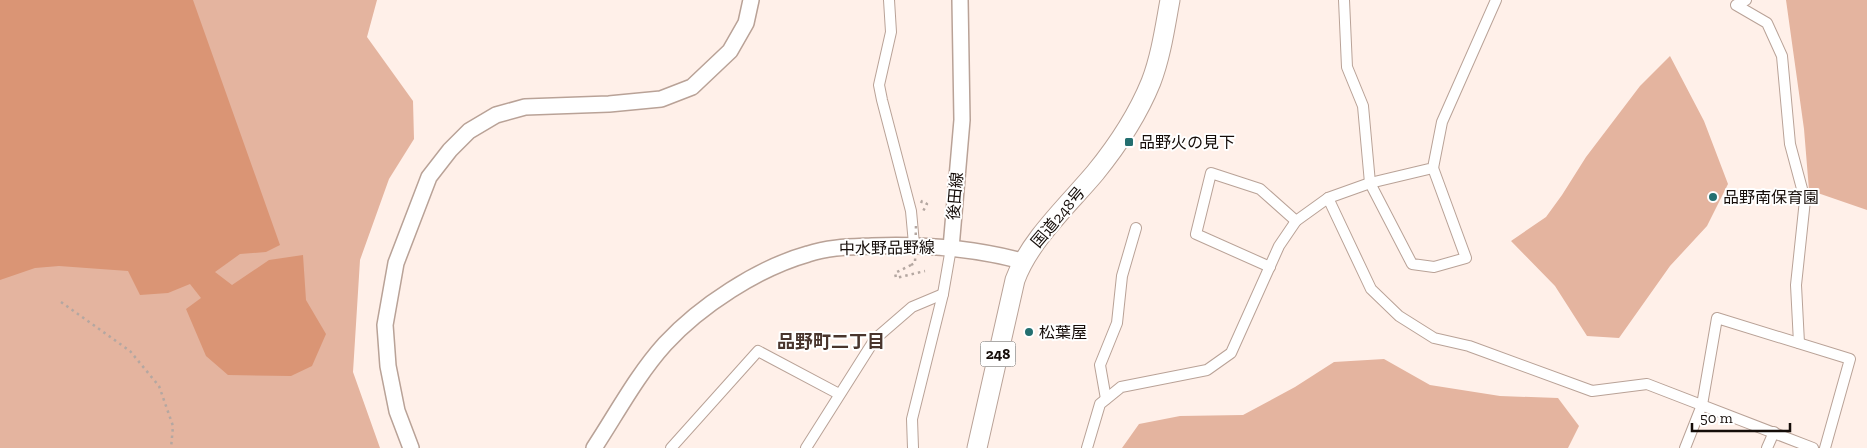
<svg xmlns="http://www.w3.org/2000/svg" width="1867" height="448" font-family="'Zilla Slab','Noto Sans JP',serif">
	<rect width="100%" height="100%" fill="#fff0e9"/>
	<g fill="#e4b49f">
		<polygon points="0,0 377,0 367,37 413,101 414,139 389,179 360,260 353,372 380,448 0,448"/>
		<polygon points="1786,0 1867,0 1867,210 1809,190 1804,129"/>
		<polygon points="1670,56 1704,121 1728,184 1707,226 1670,266 1619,338 1587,336 1555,286 1511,241 1546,217 1562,195 1586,157 1640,86"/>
		<polygon points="1384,359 1430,385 1500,396 1558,398 1579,426 1568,448 1122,448 1139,424 1180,416 1243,415 1295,387 1334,362"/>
	</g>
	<polygon fill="#da9575" points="0,0 193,0 280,245 266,252 240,254 215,272 232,285 269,260 303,255 306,300 326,334 312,366 291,376 228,375 206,356 186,309 201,298 190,284 168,293 140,295 128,271 59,266 35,268 0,280"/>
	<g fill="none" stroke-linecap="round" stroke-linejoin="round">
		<defs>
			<g id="street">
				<polyline points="889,0 891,32 879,85 882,100 911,211 914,244"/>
				<polyline points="1344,0 1347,67 1363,106 1370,183 1412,264 1434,267 1466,258 1433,168"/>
				<polyline points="1746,0 1736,5 1767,23 1782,56 1790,144 1805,200 1796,285 1799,343"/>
				<polyline points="1328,198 1371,289 1399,316 1434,338 1469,346 1592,391 1647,384 1813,448"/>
				<polyline points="1270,267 1196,234 1211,173 1260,189 1296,221"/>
				<polyline points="1106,399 1100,365 1117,323 1122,276 1136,228"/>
				<polyline points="671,448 758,351 839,394"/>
				<polyline points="806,448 875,339 912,307 943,294"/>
				<polyline points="913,448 912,419 943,294 951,248"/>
				<polyline points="1087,448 1100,404 1121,387 1207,370 1231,353 1279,246 1296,221 1328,198 1370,183 1433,168 1442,122 1496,0"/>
				<polyline points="1685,448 1702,405 1717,318 1850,359 1825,448"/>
				<polyline points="1767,448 1774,432"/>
			</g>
			<g id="secondary">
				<polyline points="951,248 962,120 960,0"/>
				<polyline points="411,448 397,411 388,366 385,325 396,263 429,177 450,150 469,131 496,115 525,107 609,104 661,99 692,87 730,51 746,23 751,0"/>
				<path d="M594,448C617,413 637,375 665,344C700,306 758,268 808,254C829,247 850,247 872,246C923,244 973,248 1022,261"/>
			</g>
			<path id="highway" d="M977,448L1015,280C1029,241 1068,205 1095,173C1117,146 1138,114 1151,82C1161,56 1165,27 1170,0"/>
		</defs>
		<use href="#street" stroke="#b9a297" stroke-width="12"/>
		<use href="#secondary" stroke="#b9a297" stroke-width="18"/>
		<use href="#highway" stroke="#b9a297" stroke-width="21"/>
		<g stroke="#b4a7a1" stroke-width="2.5" stroke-dasharray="2.5 4" stroke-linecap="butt">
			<polyline points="921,203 922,201 927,204 922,213"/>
			<polyline points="911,265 895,273 896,278 925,271"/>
			<polyline points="61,302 130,351 159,386 173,426 171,448"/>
		</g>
		<use href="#street" stroke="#fff" stroke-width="10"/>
		<use href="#secondary" stroke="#fff" stroke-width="15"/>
		<use href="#highway" stroke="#fff" stroke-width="19"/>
		<polyline stroke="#b4a7a1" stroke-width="2.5" stroke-dasharray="2.5 4" stroke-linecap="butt" points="911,265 915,263 916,225"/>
	</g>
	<g fill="#246f70" stroke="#fff" stroke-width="2">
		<rect x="1124" y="137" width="10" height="10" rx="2.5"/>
		<circle cx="1713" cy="197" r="5"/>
		<circle cx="1029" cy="332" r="5"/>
	</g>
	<g text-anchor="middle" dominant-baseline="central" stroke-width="4" stroke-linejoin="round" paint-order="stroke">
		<rect fill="#fff" stroke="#5b5653" stroke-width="1" x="980.5" y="341.5" width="35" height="25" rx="4"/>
		<g font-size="15" font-weight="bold" fill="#150d09">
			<text x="998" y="354">248</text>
		</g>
		<g font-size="16" fill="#150d09" stroke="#fff" text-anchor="start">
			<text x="1139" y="142">品野火の見下</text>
			<text x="1723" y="197">品野南保育園</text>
			<text x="1039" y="332">松葉屋</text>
		</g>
		<g font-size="16" fill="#150d09" stroke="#fff">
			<text transform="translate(955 196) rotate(-85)">後田線</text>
			<text transform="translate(1058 217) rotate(-50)">国道248号</text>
			<text transform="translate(887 248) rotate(-1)">中水野品野線</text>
		</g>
		<g font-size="18" font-weight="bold" fill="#49352d" stroke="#fff">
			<text x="831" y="342">品野町二丁目</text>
		</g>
	</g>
	<path d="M1692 423v8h98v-8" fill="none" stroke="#150d09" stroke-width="2.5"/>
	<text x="1700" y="423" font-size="15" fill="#150d09" stroke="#ffffff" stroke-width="4" paint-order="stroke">50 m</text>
</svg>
